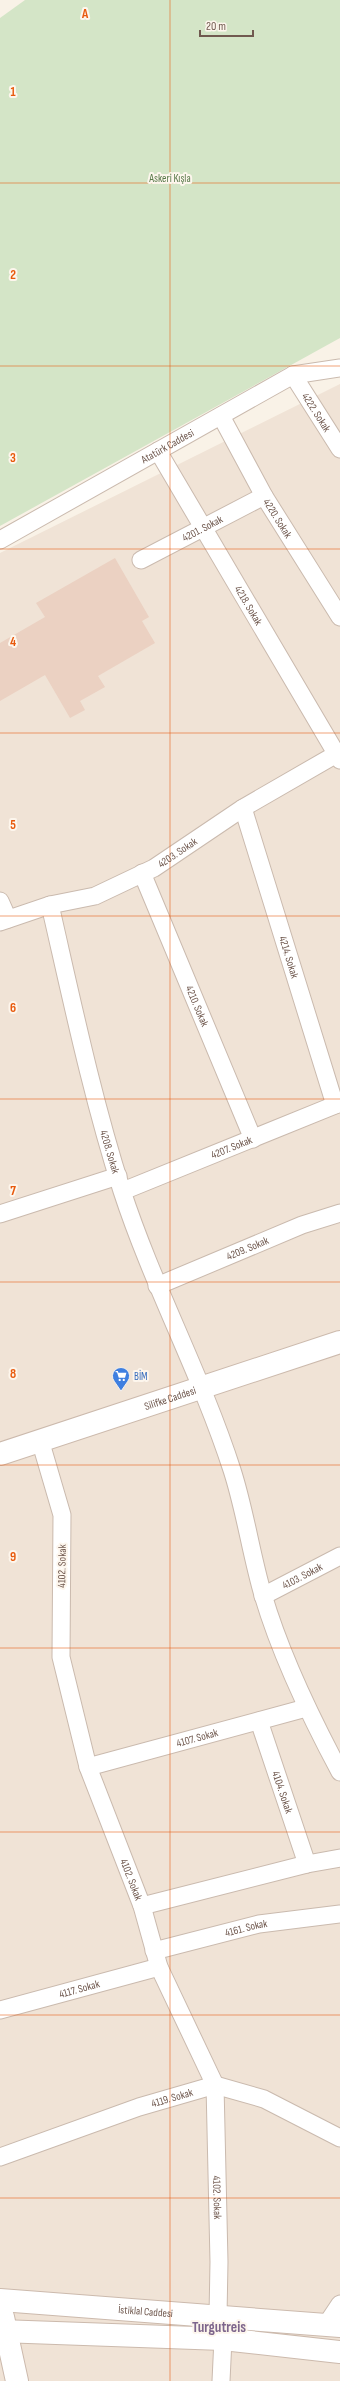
<svg xmlns="http://www.w3.org/2000/svg" width="340" height="2381" font-family="'Sofia Sans Condensed',sans-serif">
	<rect width="100%" height="100%" fill="#f9f2e7"/>
	<polygon fill="#f0e3d6" points="340,384 340,2381 0,2381 0,553"/>
	<polygon fill="#d4e5c7" points="25,0 340,0 340,338 0,526 0,18"/>
	<polygon fill="#ebd1c2" points="115,558 149,617 142,621 155,643 98,676 105,687 80,701 85,710 70,718 45,675 0,701 0,643 45,617 36,603"/>
	<g fill="none" stroke-linecap="round" stroke-linejoin="round">
		<defs>
			<g id="street">
				<path id="s1" d="M293,375L340,449"/>
				<path id="s2" d="M221,416L264,496L340,617"/>
				<path id="s3" d="M158,451L340,760"/>
				<path id="s4" d="M0,540L293,375L340,368"/>
				<path id="s5" d="M141,560L264,496"/>
				<path id="s6" d="M243,808L335,1105"/>
				<path id="s7" d="M142,873L253,1139"/>
				<polyline points="0,901 8,919"/>
				<path id="s8" d="M50,905C72,1001 92,1097 122,1191C153,1286 201,1374 232,1470C245,1510 251,1554 263,1595C281,1656 310,1716 340,1772"/>
				<path id="s9" d="M0,922L50,905L95,896L154,868L243,808L340,752"/>
				<path id="s10" d="M123,1191L340,1103"/>
				<polyline points="0,1214 118,1176"/>
				<path id="s11" d="M157,1286L302,1225L340,1213"/>
				<path id="s12" d="M40,1440L62,1515L61,1657L88,1767L142,1906L159,1967L215,2085L219,2262L218,2316"/>
				<path id="s13" d="M263,1596L340,1556"/>
				<path id="s14" d="M259,1721L307,1864"/>
				<path id="s15" d="M88,1767L306,1708"/>
				<polyline points="142,1906 307,1864 340,1858"/>
				<path id="s16" d="M154,1951L259,1924L340,1914"/>
				<path id="s17" d="M0,2010L159,1967"/>
				<path id="s18" d="M0,2157L139,2107L215,2085L264,2099L340,2138"/>
				<polyline points="326,2325 340,2304"/>
				<polyline points="221,2381 223,2339"/>
			</g>
			<g id="secondary">
				<path id="s19" d="M0,1454L340,1342"/>
				<path id="s20" d="M0,2300L340,2326"/>
				<polyline points="3,2317 17,2381"/>
				<polyline points="0,2331 223,2339 340,2352"/>
			</g>
		</defs>
		<use href="#street" stroke="#cabaae" stroke-width="19"/>
		<use href="#secondary" stroke="#ccbaad" stroke-width="24"/>
		<use href="#street" stroke="#fff" stroke-width="17"/>
		<use href="#secondary" stroke="#fff" stroke-width="22"/>
	</g>
	<path fill="none" stroke="#e8590c" stroke-width="1" stroke-opacity="0.55" d="M170,0V2381M0,183H340M0,366H340M0,549H340M0,733H340M0,916H340M0,1099H340M0,1282H340M0,1465H340M0,1648H340M0,1832H340M0,2015H340M0,2198H340"/>
	<defs>
		<symbol id="supermarket-pin" viewBox="-11 -11 22 30"><path d="M0 17L-7.5 6A9.5 9.5 0 1 1 7.5 6Z" fill="#3f7fe0" stroke="#fdf6ed"/><path d="M-6-5.5h2.5l.6 2H6L4.5 2H-2.5L-4.4-4H-6ZM-1.5 3.2a1.3 1.3 0 1 0 .1 0ZM3 3.2a1.3 1.3 0 1 0 .1 0Z" fill="#fff"/></symbol>
	</defs>
	<g fill-rule="evenodd">
		<use href="#supermarket-pin" x="111" y="1366" width="20" height="27"/>
	</g>
	<g text-anchor="middle" dominant-baseline="central" stroke-width="4" stroke-linejoin="round" paint-order="stroke">
		<g font-size="11" fill="#5a7a4b" stroke="#fdf6ed">
			<text x="170" y="178">Askeri Kışla</text>
		</g>
		<g font-size="11" fill="#70594f" stroke="#fdf6ed">
			<text stroke="none"><textPath href="#s1" startOffset="44">4222. Sokak</textPath></text>
			<text stroke="none"><textPath href="#s4" startOffset="192">Atatürk Caddesi</textPath></text>
			<text stroke="none"><textPath href="#s2" startOffset="117">4220. Sokak</textPath></text>
			<text stroke="none"><textPath href="#s5" startOffset="69">4201. Sokak</textPath></text>
			<text stroke="none"><textPath href="#s3" startOffset="179">4218. Sokak</textPath></text>
			<text stroke="none"><textPath href="#s9" startOffset="192">4203. Sokak</textPath></text>
			<text stroke="none"><textPath href="#s6" startOffset="156">4214. Sokak</textPath></text>
			<text stroke="none"><textPath href="#s7" startOffset="144">4210. Sokak</textPath></text>
			<text stroke="none"><textPath href="#s10" startOffset="117">4207. Sokak</textPath></text>
			<text stroke="none"><textPath href="#s8" startOffset="254">4208. Sokak</textPath></text>
			<text stroke="none"><textPath href="#s11" startOffset="98">4209. Sokak</textPath></text>
			<text stroke="none"><textPath href="#s19" startOffset="179">Silifke Caddesi</textPath></text>
			<text transform="translate(62 1566) rotate(-89)">4102. Sokak</text>
			<text stroke="none"><textPath href="#s13" startOffset="44">4103. Sokak</textPath></text>
			<text stroke="none"><textPath href="#s15" startOffset="113">4107. Sokak</textPath></text>
			<text stroke="none"><textPath href="#s14" startOffset="75">4104. Sokak</textPath></text>
			<text stroke="none"><textPath href="#s12" startOffset="454">4102. Sokak</textPath></text>
			<text stroke="none"><textPath href="#s16" startOffset="95">4161. Sokak</textPath></text>
			<text stroke="none"><textPath href="#s17" startOffset="82">4117. Sokak</textPath></text>
			<text stroke="none"><textPath href="#s18" startOffset="182">4119. Sokak</textPath></text>
			<text stroke="none"><textPath href="#s12" startOffset="789">4102. Sokak</textPath></text>
			<text stroke="none"><textPath href="#s20" startOffset="146">İstiklal Caddesi</textPath></text>
		</g>
		<g font-size="11" fill="#366cbe" stroke="#fdf6ed" text-anchor="start">
			<text x="134" y="1376">BİM</text>
		</g>
		<g font-size="15" font-weight="bold" fill="#7e668c" stroke="#fdf6ed">
			<text x="219" y="2327">Turgutreis</text>
		</g>
	</g>
	<g font-size="13" text-anchor="middle" font-weight="bold" fill="#e8590c" stroke="#fdf6ed" stroke-width="4" stroke-linejoin="round" paint-order="stroke">
		<text x="85" y="18">A</text>
		<text x="13" y="96">1</text>
		<text x="13" y="279">2</text>
		<text x="13" y="462">3</text>
		<text x="13" y="646">4</text>
		<text x="13" y="829">5</text>
		<text x="13" y="1012">6</text>
		<text x="13" y="1195">7</text>
		<text x="13" y="1378">8</text>
		<text x="13" y="1561">9</text>
	</g>
	<path d="M200 30v6h53v-6" fill="none" stroke="#70594f" stroke-width="2"/>
	<text x="206" y="30" font-size="12" fill="#70594f" stroke="#fdf6ed" stroke-width="3" paint-order="stroke">20 m</text>
</svg>
